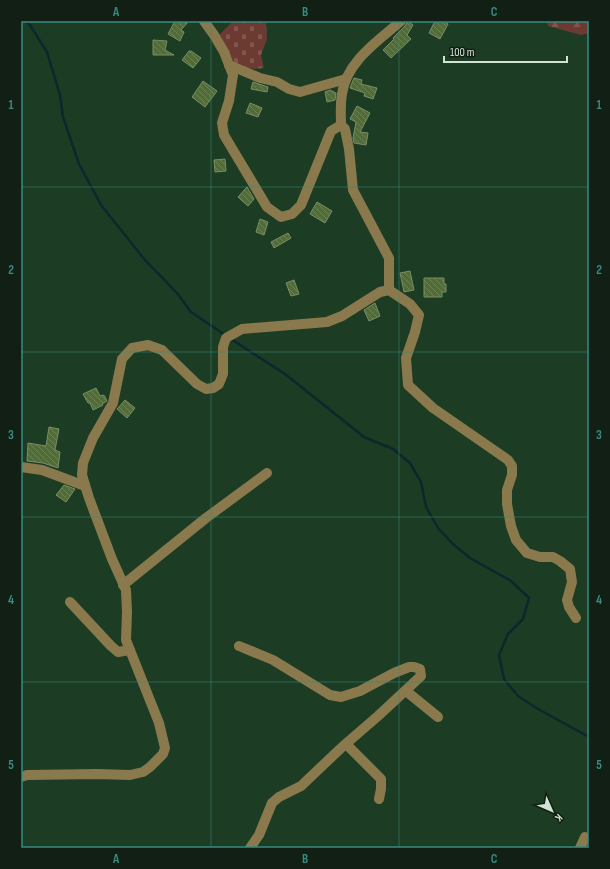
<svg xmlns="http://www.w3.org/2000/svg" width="610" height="869" font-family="'Sofia Sans Condensed',sans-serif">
	<defs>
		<pattern id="forest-firs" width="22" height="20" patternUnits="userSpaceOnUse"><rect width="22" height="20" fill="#6d3a32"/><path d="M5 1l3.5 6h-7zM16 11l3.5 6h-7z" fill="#81564f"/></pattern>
		<pattern id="cemetery-stones" width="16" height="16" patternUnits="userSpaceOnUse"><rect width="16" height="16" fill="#6d3a32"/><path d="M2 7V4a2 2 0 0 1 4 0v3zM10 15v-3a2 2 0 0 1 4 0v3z" fill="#81564f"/></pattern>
		<pattern id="building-back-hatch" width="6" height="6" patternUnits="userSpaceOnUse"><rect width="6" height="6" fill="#526c37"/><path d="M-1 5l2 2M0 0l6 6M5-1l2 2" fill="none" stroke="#6a8153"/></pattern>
	</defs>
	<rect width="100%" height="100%" fill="#1c3c23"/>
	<polygon fill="url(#forest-firs)" points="547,21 589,21 589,33 581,35 548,26"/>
	<polygon fill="url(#cemetery-stones)" points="233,21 266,21 267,39 261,55 264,68 255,69 237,66 227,52 219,35"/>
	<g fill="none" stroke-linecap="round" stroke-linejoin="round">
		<g stroke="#0d272c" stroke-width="2.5">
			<polyline points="27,21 35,33 47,52 60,95 63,117 79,164 101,205 145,260 177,293 191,312 225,335"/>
			<polyline points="231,339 285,374 364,437 393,449 410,463 421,482 426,507 438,528 453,544 470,558 511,581 529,598 523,619 508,634 499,655 504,679 518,696 538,709 589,737"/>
		</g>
	</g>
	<g fill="url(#building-back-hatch)" stroke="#7a8d68">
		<polygon points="175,21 189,21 181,30 184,32 180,41 168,34"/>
		<polygon points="408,21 413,25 407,35 411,39 391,58 383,50 394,39 393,38 405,26"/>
		<polygon points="435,21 444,21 448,24 440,39 429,33"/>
		<polygon points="153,40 167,41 165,50 174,55 153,55"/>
		<polygon points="189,51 191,51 201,58 193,68 182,60"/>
		<polygon points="354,78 362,80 361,84 377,88 373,99 364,96 365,93 350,88"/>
		<polygon points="203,81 217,91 205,107 192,97"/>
		<polygon points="253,82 268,87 267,92 251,89"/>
		<polygon points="330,90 336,93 335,100 327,102 325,92"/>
		<polygon points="250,103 262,108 258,117 246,113"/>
		<polygon points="357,106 370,113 360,132 368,133 366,145 354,143 353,138 356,122 350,119"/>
		<polygon points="225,159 226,171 215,172 214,160"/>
		<polygon points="247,187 254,199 248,206 238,197"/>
		<polygon points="317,202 332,211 325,223 310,214"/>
		<polygon points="260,219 268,222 264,235 256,232"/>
		<polygon points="288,233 291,238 274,248 271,242"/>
		<polygon points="410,271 414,290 404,292 400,273"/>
		<polygon points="424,278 444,278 444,284 446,284 446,292 442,292 442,297 424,297"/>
		<polygon points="294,280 299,294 291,296 286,283"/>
		<polygon points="375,303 380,316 369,321 364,310"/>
		<polygon points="96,388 100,396 104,395 107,401 102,404 103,405 93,410 90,403 88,403 83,394"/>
		<polygon points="125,400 135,408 127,418 117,409"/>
		<polygon points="49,427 59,429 55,450 60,452 58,468 43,463 27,461 28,443 46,446"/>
		<polygon points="64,485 75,489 66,502 56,495"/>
	</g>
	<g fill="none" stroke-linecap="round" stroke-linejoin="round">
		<g stroke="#89794d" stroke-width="10">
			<polyline points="204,21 214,35 224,52 233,75 229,101 222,123 224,135 267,207 281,217 292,214 301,205 331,131 341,125 345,129 349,149 353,190 389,258 389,290"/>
			<polyline points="229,65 260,78 277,82 289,89 300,92 346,79"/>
			<path d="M341,125C341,115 340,104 342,94C346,62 378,41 401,21"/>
			<polyline points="21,467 42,470 85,486"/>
			<polyline points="123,585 206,518 267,473"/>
			<polyline points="70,602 111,646 118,652 130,650"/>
			<polyline points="239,646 273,660 330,695 341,697 360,691 394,673 409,667 414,667 420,669 421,676 378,716 341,748 301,786 279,797 272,803 259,835 250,848"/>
			<polyline points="406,691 438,717"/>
			<polyline points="346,744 381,779 381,789 379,799"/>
			<polyline points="21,777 27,775 97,774 130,775 143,772 150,767 163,754 165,748 159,723 126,640 127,612 126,590 112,559 89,498 82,475 83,463 93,438 113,403 122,359 132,348 148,345 162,350 197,384 206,389 213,388 219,384 223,374 223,347 226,338 242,329 327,322 342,316 380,292 389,290 410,304 419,315 415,332 406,358 408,385 433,408 508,460 512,466 512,475 507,490 507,504 511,526 516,540 527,553 540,557 553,557 560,561 570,569 572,582 567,600 569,607 576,618"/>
			<polyline points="580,848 585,837"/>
		</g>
	</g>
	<path fill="none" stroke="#368c82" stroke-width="1" stroke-opacity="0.55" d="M211,21V848M399,21V848M21,187H589M21,352H589M21,517H589M21,682H589"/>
	<rect width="610" height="869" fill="none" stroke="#111f14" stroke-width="44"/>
	<g transform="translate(552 811) rotate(135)" stroke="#111f14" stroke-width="3" paint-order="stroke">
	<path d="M0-3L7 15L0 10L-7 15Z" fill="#d1e4d4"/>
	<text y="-6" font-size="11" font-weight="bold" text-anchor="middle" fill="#d1e4d4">K</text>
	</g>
	<path d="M444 56v6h123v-6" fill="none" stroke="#d1e4d4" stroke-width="2"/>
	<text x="450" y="56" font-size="12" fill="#d1e4d4" stroke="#111f14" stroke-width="3" paint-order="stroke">100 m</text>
	<rect x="22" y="22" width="566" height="825" fill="none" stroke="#368c82" stroke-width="1.5"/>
	<g font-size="13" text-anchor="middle" font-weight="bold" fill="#368c82">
		<text x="116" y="16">A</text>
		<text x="305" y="16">B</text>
		<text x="494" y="16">C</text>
		<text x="11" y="109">1</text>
		<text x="599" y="109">1</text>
		<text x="11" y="274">2</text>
		<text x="599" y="274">2</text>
		<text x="11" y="439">3</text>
		<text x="599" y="439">3</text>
		<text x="11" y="604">4</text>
		<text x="599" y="604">4</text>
		<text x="11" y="769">5</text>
		<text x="599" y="769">5</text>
		<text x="116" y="863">A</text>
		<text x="305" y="863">B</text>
		<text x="494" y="863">C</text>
	</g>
</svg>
